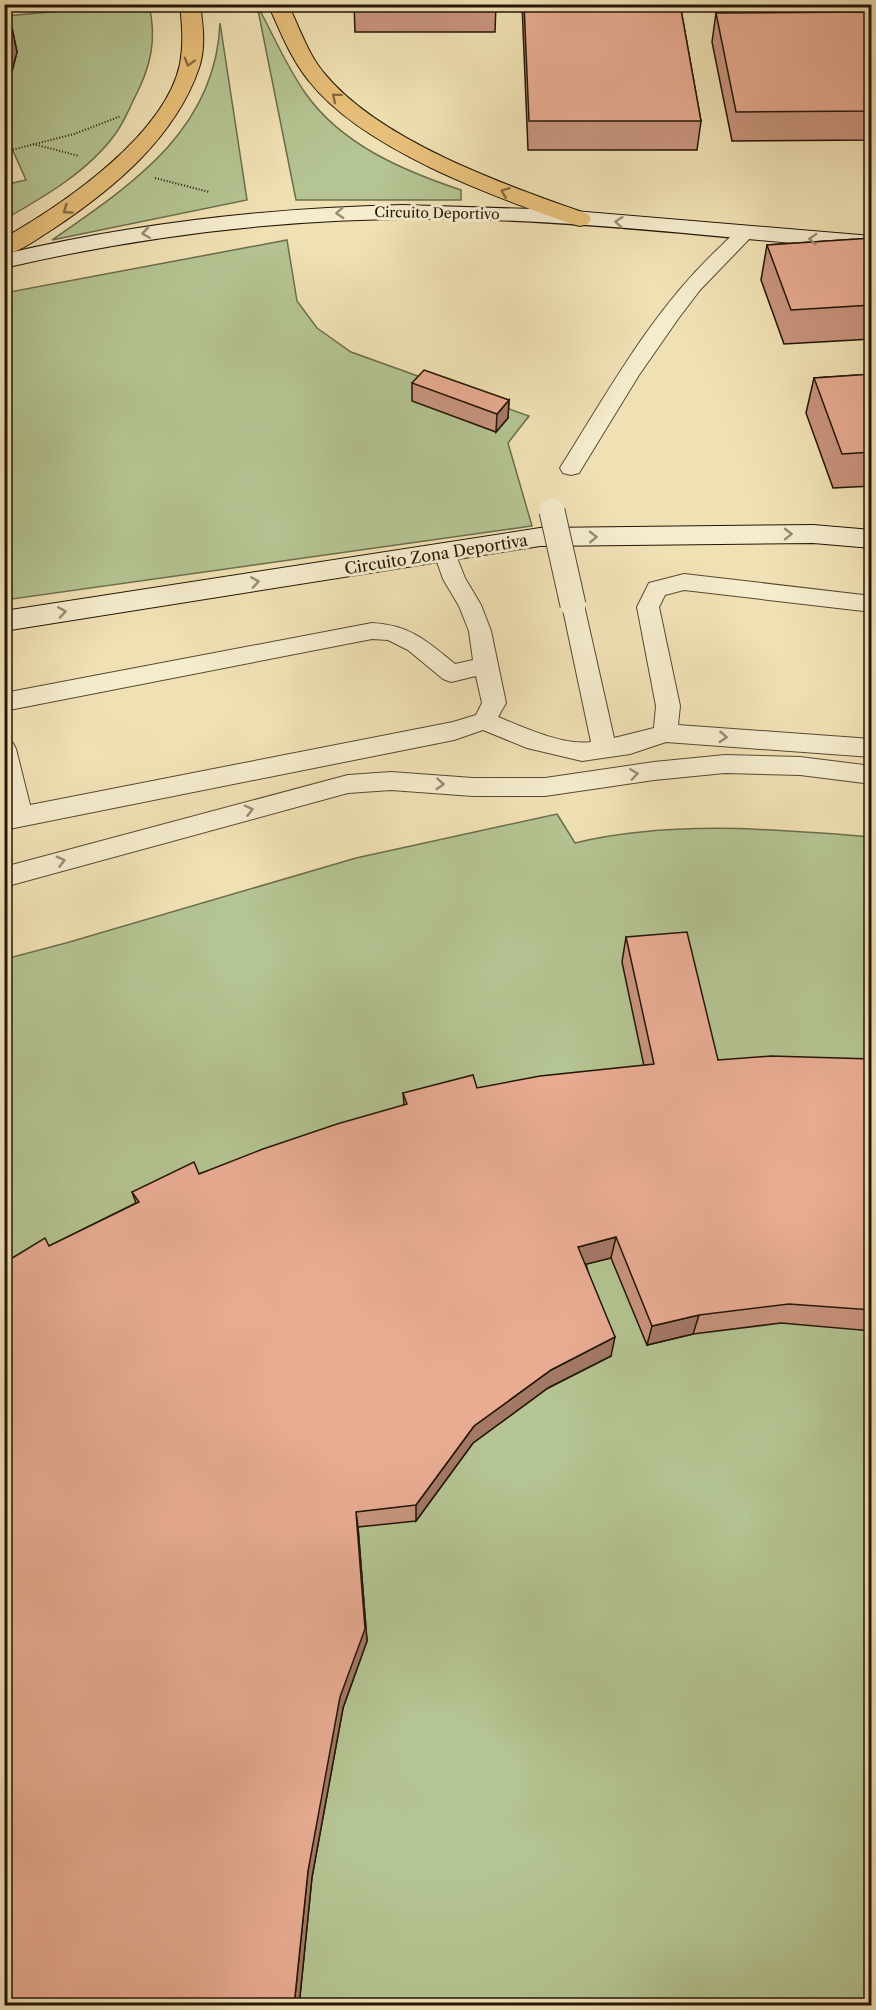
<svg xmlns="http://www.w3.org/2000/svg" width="876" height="2010" font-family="'Libre Caslon Text',serif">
	<rect width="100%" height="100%" fill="#f0e1b4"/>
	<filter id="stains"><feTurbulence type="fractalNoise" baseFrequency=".00333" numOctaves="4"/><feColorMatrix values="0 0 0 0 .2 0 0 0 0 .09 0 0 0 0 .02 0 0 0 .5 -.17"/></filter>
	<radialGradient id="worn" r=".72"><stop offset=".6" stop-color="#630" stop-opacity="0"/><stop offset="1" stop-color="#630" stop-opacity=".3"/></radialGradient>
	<g fill="#b4c492" stroke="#6c6d4c" stroke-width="1.5">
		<path d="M130,5H149C157,39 151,66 135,97C129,109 124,122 116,133C89,171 44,197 5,219L4,185L26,180L5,133V16Z"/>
		<path d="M257,5C273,34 286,66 306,94C342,145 404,171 461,190V200H296Z"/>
		<path d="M220,23L247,200L52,240C131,185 216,130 220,23Z"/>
		<polygon points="287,240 297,301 317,328 351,352 529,416 508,443 532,526 5,600 4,293"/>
		<path d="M557,814L575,843C671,820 773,829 871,837V2005L5,2006V959L66,943L356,858Z"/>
	</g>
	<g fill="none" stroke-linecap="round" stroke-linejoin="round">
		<defs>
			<g id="lane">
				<path d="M745,228L752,230L754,234L700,290L678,319L639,375L579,473L571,475L563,473L560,468C608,392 653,309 720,247C727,240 735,231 745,228Z"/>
				<path d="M445,545L453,548L465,578L481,605L491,631L506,703L498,717C523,727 563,746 591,742L562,605L565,599L573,597L581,599L584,605L614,738L654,728L656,706L637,607L649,583L684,574L872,596V612L684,590L665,595L659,607L680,706L678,725L872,739V757L666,742L630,754L582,761L527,748L483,730L454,740L4,830V740L13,743L16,749L30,805L453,722L476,715L482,703L476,676L451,682L443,679L408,650L388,640L372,639L4,711V693L372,623C410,625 427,641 455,664L473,660L469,631L459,606L443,579L434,553L437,548Z"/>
				<polygon points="725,755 800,757 872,766 872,784 800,775 725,773 654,780 545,796 473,796 391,790 348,793 4,887 4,867 348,775 391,772 473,778 545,778 654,762"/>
			</g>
			<g id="secondary">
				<path d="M402,205L562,210L872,236V250C734,239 597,222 459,219C306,216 154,233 4,268V254C136,223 267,208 402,205Z"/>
				<polygon points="813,525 872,530 872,548 813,543 540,546 4,631 4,611 540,528"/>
			</g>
			<g id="primary">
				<path d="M180,4H200C203,26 206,47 199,68C175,138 113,189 53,229C38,238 22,251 4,255V238C64,204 165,135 180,64C184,43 182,25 180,4Z"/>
				<path d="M268,4H288C299,27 308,54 324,73C379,141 507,186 588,214L591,219L588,224L580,226L572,224C492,196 362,149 309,81C291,59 280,31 268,4Z"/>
			</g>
		</defs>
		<use href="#lane" stroke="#574932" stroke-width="2"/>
		<use href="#secondary" stroke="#241606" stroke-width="2"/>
		<use href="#primary" stroke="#241606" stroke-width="2"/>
		<g stroke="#241606" stroke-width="2" stroke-dasharray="1 2" stroke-linecap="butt">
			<polyline points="33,144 79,156"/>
			<polyline points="4,152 74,134 121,116"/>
			<polyline points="155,178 209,192"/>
		</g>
		<use href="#lane" fill="#f5ecce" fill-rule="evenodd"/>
		<use href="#secondary" fill="#f5ecce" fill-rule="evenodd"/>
		<use href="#primary" fill="#e8c07a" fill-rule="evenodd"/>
		<defs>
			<polyline id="lane-bridge" points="552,511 573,605"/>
		</defs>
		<use href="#lane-bridge" stroke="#574932" stroke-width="27" stroke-linecap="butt"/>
		<use href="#lane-bridge" stroke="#f5ecce" stroke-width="25"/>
	</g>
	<g fill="#c8947e" stroke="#241606" stroke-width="1.5">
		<polygon points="354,4 496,4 495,32 355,32"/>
		<polygon points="522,4 680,4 701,121 697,150 528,150"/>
		<polygon points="872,12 872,140 732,141 712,42 716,13"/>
		<polygon points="4,28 12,28 17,52 12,71 4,71"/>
		<polygon points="872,238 872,339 784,344 761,280 767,245"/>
		<polygon points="872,374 872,486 833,488 806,413 814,378"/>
		<polygon points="412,383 509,400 508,418 496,432 412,401"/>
		<polygon points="626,937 718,1060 872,1059 872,1331 781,1323 693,1334 647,1345 611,1258 586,1264 611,1356 548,1388 473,1443 416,1521 358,1527 367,1641 343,1708 312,1877 299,2006 4,2006 49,1246 136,1203 132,1192 199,1174 404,1105 403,1093 477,1088 644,1066 622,962"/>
	</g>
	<g fill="#a37867" stroke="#241606" stroke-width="1.5">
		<polygon points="12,28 17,52 12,71 7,47"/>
		<polygon points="509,400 508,418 496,432 497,414"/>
		<polygon points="616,1237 611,1258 575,1267 578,1247"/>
		<polygon points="699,1315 693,1334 647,1345 652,1326"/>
		<polygon points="615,1337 611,1356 548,1388 473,1443 416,1521 416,1505 474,1426 551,1370"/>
		<polygon points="356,1512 358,1527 367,1641 343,1708 312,1877 299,2006 294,2006 308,1871"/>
	</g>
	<g fill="#e9ac93" stroke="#241606" stroke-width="1.5">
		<rect x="354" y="4" width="142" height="4"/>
		<polygon points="524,4 680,4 701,121 529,121"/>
		<polygon points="872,12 872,111 736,112 716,13"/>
		<polygon points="4,28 12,28 7,47 4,47"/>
		<polygon points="872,238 872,305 791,310 767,245"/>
		<polygon points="424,370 509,400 497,414 412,383"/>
		<polygon points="872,374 872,452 842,454 814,378"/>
		<polygon points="687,932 718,1060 771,1056 872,1059 872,1310 789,1304 699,1315 652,1326 616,1237 578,1247 615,1337 551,1370 474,1426 416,1505 356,1512 365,1629 340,1697 308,1871 294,2006 4,2006 4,1263 45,1238 49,1246 139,1202 132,1192 194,1162 199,1174 263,1149 337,1124 407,1104 403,1093 473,1075 477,1088 540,1076 654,1064 626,937"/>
	</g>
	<defs><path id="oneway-chevron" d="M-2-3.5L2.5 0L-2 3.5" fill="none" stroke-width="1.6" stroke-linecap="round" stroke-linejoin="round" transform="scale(1.5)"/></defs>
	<g stroke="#866b40">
		<use href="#oneway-chevron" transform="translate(189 62) rotate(106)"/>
		<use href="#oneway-chevron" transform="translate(336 97) rotate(-140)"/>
		<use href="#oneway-chevron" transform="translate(505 192) rotate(-159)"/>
		<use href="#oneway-chevron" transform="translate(67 210) rotate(145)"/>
	</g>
	<g stroke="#978c74">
		<use href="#oneway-chevron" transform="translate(340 213) rotate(177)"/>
		<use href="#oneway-chevron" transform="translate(619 222) rotate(-175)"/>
		<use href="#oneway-chevron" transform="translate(146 233) rotate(171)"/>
		<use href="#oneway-chevron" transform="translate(813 239) rotate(-176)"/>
		<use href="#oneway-chevron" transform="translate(788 534) rotate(-1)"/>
		<use href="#oneway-chevron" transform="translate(593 537) rotate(-1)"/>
		<use href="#oneway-chevron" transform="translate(255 582) rotate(-9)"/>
		<use href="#oneway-chevron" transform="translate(62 612) rotate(-9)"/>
		<use href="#oneway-chevron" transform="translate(723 737) rotate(4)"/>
		<use href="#oneway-chevron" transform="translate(634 774) rotate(-8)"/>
		<use href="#oneway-chevron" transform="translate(440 784) rotate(4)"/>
		<use href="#oneway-chevron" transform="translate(249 810) rotate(-15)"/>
		<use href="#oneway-chevron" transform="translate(61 861) rotate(-15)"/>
	</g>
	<g text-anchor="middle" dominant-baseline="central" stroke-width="6" stroke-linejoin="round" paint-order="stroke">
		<g font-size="14" fill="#241606" stroke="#f5ecce">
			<text transform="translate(437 213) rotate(1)">Circuito Deportivo</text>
		</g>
		<g font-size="16" fill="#241606" stroke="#f5ecce">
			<text transform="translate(436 554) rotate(-9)">Circuito Zona Deportiva</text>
		</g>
	</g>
	<rect width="876" height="2010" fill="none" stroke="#f0e1b4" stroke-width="24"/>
	<rect x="6" y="6" width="864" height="1998" fill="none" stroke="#241606" stroke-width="3"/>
	<rect x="12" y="12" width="852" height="1986" fill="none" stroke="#241606" stroke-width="1.5"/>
	<rect width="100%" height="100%" filter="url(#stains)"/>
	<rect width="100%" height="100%" fill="url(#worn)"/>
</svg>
